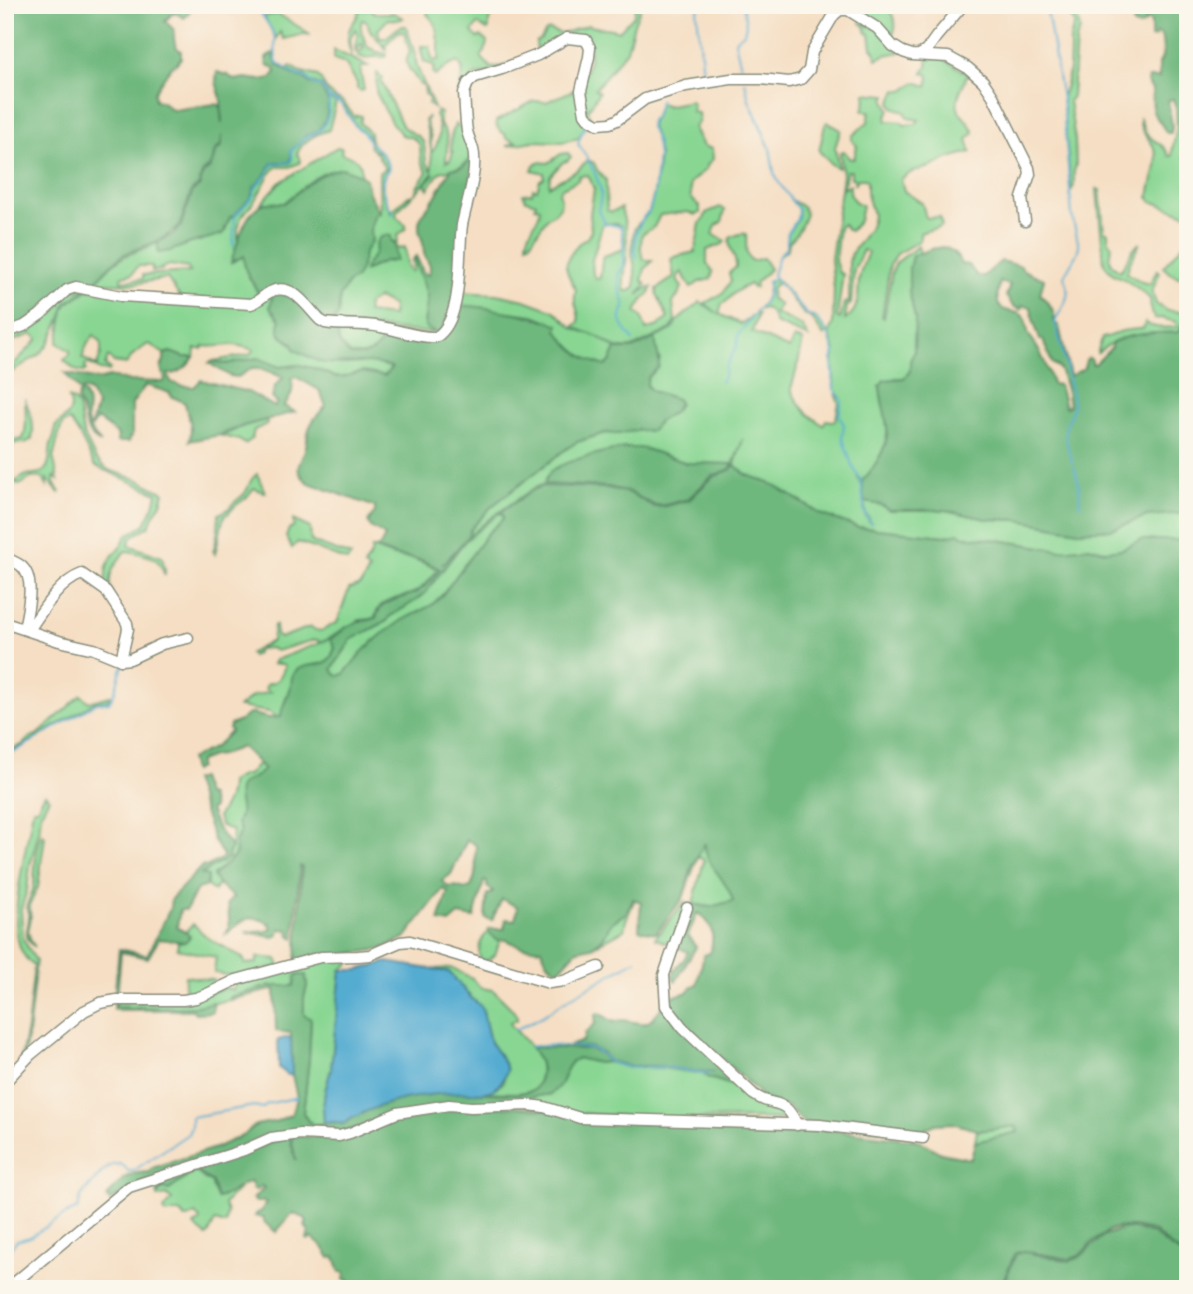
<svg xmlns="http://www.w3.org/2000/svg" width="1193" height="1294" font-family="Caveat,sans-serif">
	<rect width="100%" height="100%" fill="#fbf7ec"/>
	<filter id="ink" filterUnits="userSpaceOnUse"><feTurbulence type="fractalNoise" baseFrequency=".0143" numOctaves="2"/><feDisplacementMap in="SourceGraphic" scale="14" xChannelSelector="R" yChannelSelector="G"/><feConvolveMatrix kernelMatrix="1 2 1 2 8 2 1 2 1" color-interpolation-filters="sRGB"/></filter>
	<filter id="wash" filterUnits="userSpaceOnUse"><feTurbulence type="fractalNoise" baseFrequency=".00686" numOctaves="4" result="noise"/><feDisplacementMap in="SourceGraphic" scale="28" xChannelSelector="R" yChannelSelector="G"/><feGaussianBlur stdDeviation="1.57" result="paint"/><feColorMatrix in="noise" values="0 0 0 0 0 0 0 0 0 0 0 0 0 0 0 0 0 1.4 0 .05"/><feComposite in="paint" operator="in"/></filter>
	<g filter="url(#wash)">
		<rect width="100%" height="100%" fill="#f5dec3"/>
		<g fill="#89d693" stroke="#548a64" stroke-width="2" fill-rule="evenodd">
			<path d="M426,5L496,6L489,21V29L487,30L478,24L472,32L478,38L481,36L487,42L485,52L482,55V58L491,68L503,66L537,54L536,42L541,39L546,31L550,30L562,34L588,25C598,29 609,27 619,31L634,15L636,5H640V9L634,24L627,50L595,89L599,92L586,114C584,106 581,98 581,91C582,72 596,58 587,40L566,37L538,55L502,69L474,76L468,82L464,93H459C459,81 468,72 458,62L448,66L435,76L433,73L434,68L433,65L424,62L421,50V46H430L432,60L435,61L439,59V41L437,37C439,28 433,20 427,14L428,10Z"/>
			<path d="M862,5H885C895,16 901,28 888,40L859,16Z"/>
			<path d="M1065,5H1075L1080,30L1076,40L1072,96L1069,101L1075,140L1076,166L1074,171V186L1071,191L1062,96C1070,78 1070,59 1070,40C1071,34 1073,29 1075,23L1065,11Z"/>
			<path d="M370,8L375,13H394L403,18L399,20L388,19L378,30L380,38H385C393,34 397,25 406,26L415,54L417,67L434,108L428,104L429,99L425,94L424,86L420,85C416,76 408,71 406,61L410,52L404,32H398L385,45L387,50L369,29L368,24L366,21L362,20C358,29 365,41 369,48L372,49L377,52L387,54L386,57H371L367,59L358,56V54L364,47L362,44L360,45L356,52L355,47L358,34L355,29L350,39L352,56C348,47 346,35 351,26C355,19 358,19 359,10Z"/>
			<polygon points="278,14 307,32 311,35 304,34 284,39 280,32 276,39 264,16"/>
			<polygon points="860,22 877,29 901,52 885,55 877,59 875,51 872,48 870,34 867,33 865,26"/>
			<polygon points="334,50 368,66 360,68 364,90 361,91 357,89 357,83 345,63 334,59"/>
			<path d="M928,56H939L970,75L967,76C962,88 952,102 961,114C967,121 970,123 974,133L967,139L971,152L949,158L933,166L912,172L901,179L904,191L922,203L926,218L940,217L942,226L920,233V240L897,254L890,264L882,317L884,318L892,272L896,263L918,246L920,253L912,256L909,269V291L915,318L914,352L910,361V371L904,378H895L880,386C882,417 896,428 879,458C873,468 871,472 862,481L857,476L862,485L865,515L871,524L869,518L866,514L864,502C873,501 882,505 889,510H945L987,519L1018,520L1079,531L1097,529L1105,530L1147,516L1185,513H1188V540H1154L1122,549L1105,551L1089,547L1060,550L998,540L964,536L959,533L945,536L935,535L857,527L821,514L774,485L744,474L735,465L743,439L733,464L687,463L643,448H626L604,452L559,467L551,471L544,484L534,488L489,519L468,537L470,530L492,506L566,449L577,442L605,433L618,434L637,430L652,431C654,428 655,424 658,421C667,414 674,417 679,403L677,399L652,391L647,387C646,378 648,377 654,372C657,369 658,364 660,360L656,351L655,338L672,330L676,322L700,302L717,313L705,303L722,294L731,281L729,273L736,267C737,257 727,248 730,238C735,236 740,232 746,234C747,244 744,255 752,261L763,258L770,269L755,283L756,287L753,288L750,284C744,287 737,290 733,294C729,299 729,301 722,304L719,314L741,324C748,321 751,315 758,314L752,332L789,349L794,338L803,341L797,368L791,389C798,405 807,415 823,425L826,420L833,421L836,419L839,402L835,394L842,399L834,389L833,359L835,352L829,334L833,323L834,289L831,259L843,175L840,152L844,151L850,159H854L857,146L852,141V136L868,122L870,111H863L866,99L865,96V93L887,95L885,100L890,110L886,117L887,121L902,122L904,125L916,124L919,120L908,118L905,112L893,107L891,102L897,90L904,91L916,82L927,86L929,78L928,74L923,73L927,67ZM847,171H851V178L855,179L854,185L858,179H865L867,181V194L873,215L870,228L851,254L849,262V302L844,303L840,319L837,317L843,274L839,273L835,261L839,227L843,224L847,230L850,231L859,221L862,205C852,202 849,195 850,185L843,189ZM863,250L868,252C865,260 861,269 859,279C858,294 860,311 845,319L847,306L851,304L854,270Z"/>
			<polygon points="291,66 298,71 318,76 328,91 334,97 343,102 355,117 357,115 362,116 360,123 370,133 371,143 367,135 357,127 344,107 337,101 329,97 322,86 312,83 305,76 297,75 288,68"/>
			<path d="M377,73L383,78L381,81L403,127L419,137L424,143L426,162L432,171C432,162 431,147 429,137C427,131 426,127 425,120L428,116L426,122L431,137V151H433C441,140 440,126 435,114L437,111L441,113L440,116V125C452,138 446,146 446,162L450,160L453,152L451,151V137L455,124L465,129L474,157L461,167L440,172L428,189L425,184L434,174L433,173L415,194L417,187L427,172L421,161L420,145L413,138L402,135L391,122L376,92Z"/>
			<path d="M574,90L580,91L592,122L586,125L579,138L562,142L533,141L507,146L516,142L506,138L505,134C499,131 496,128 496,121L534,101L546,102Z"/>
			<path d="M328,99L336,102L329,130C316,134 302,141 297,154L300,158V163L289,167H276L269,175L257,197L241,218L238,228V243L232,262L244,256C243,274 256,284 260,299L182,300L167,278L134,284L102,283L89,288L112,265L125,256L158,243V253C170,251 180,246 191,243C204,240 213,237 225,231L230,217L235,216L252,197L256,187L263,179L273,164L290,163L292,159L291,151C297,147 299,143 304,139C308,135 309,136 314,134C327,128 330,112 328,99ZM170,265L188,268L190,272L143,275V279L121,281L122,276L132,274L138,266H152V271L162,270L161,268Z"/>
			<path d="M690,101L693,103L692,112L698,113L699,121L694,128L703,146L712,149L713,159L708,164L706,169L690,183L691,198L700,207V213L695,215L688,212L660,215L654,227L642,234C641,243 639,253 645,260H653L645,269L642,280L646,284L638,295L648,287H652L649,294L644,298L636,312L642,317L646,330L658,326L668,318L657,294V289L674,277L671,259L678,256L695,252L700,223L704,220L706,213L720,207L725,210L722,222L716,226L713,234L725,241L723,244L707,250V263L713,272L711,279L699,282L691,288L682,272L678,276V282L682,287L680,292L673,303L675,321L671,329L632,348H616L598,337L573,327L579,322C579,308 572,304 576,290L568,274L566,266L569,257L578,244L587,238L591,231L590,214L594,189L588,175L579,176L578,180L562,188L559,192L561,199L560,207L555,213L548,217L530,243L527,244C527,229 540,222 540,208L535,207L536,203L526,200L523,194L532,193L533,189L537,190L540,180L544,178V173L532,170L534,165L538,162L548,163L561,154L568,153L571,157L567,161L563,162L550,176L549,186L578,170L588,160L594,163L597,170L606,180L607,210L611,212L621,208C626,225 629,245 626,263C625,274 622,281 625,291H630L635,287V268L632,254L633,236L635,228L649,212L654,194L659,156L656,141L651,127L652,120L655,117L659,104H664L665,106ZM603,223L617,224L621,226L624,242L623,249L604,256L602,261L600,278L597,279L593,274L592,260Z"/>
			<path d="M1140,119C1143,124 1144,131 1148,135C1156,144 1164,143 1169,156H1172C1172,145 1176,136 1177,126L1183,127L1188,132L1184,157L1188,160V215L1151,201L1149,198C1150,183 1159,168 1156,153C1154,140 1138,134 1140,119Z"/>
			<polygon points="827,122 841,130 835,147 839,168 832,165 819,151 825,125"/>
			<path d="M369,141L384,157L388,167C378,183 383,199 392,214L391,210C401,207 402,196 413,195L396,212L397,217L406,225V229L398,235L396,247L399,249L405,247L407,266L411,272L413,270L412,260L414,258L427,294V309L424,321L440,334L332,323L338,315L340,296L348,283L355,279L361,268L364,253L370,244L371,228L375,214L380,213L379,173L385,168L376,152L370,148ZM386,235L395,244V255L390,262L385,261L365,271L367,264L375,253L377,241L381,237ZM378,298L393,306L392,316L367,313L368,304Z"/>
			<path d="M337,147L342,148L341,153C345,156 352,155 354,158C357,160 359,163 361,166V176C329,157 307,185 284,203H266L260,205L279,183Z"/>
			<path d="M1097,189L1100,190L1104,230L1108,233V240L1112,246L1109,257L1111,264L1119,270H1121L1134,248L1140,243L1129,265L1127,273L1142,282L1150,284L1157,270L1160,272L1152,291L1156,304L1168,311C1174,310 1182,314 1188,311V321H1184L1181,326L1180,332C1151,334 1120,331 1097,354L1102,338C1110,337 1112,335 1119,332C1127,329 1136,330 1144,328L1145,323C1154,329 1167,328 1177,327L1176,322L1161,318L1155,319L1151,313L1150,299C1143,292 1135,286 1127,281C1116,274 1111,276 1104,263Z"/>
			<path d="M790,199L803,207L806,214C802,225 798,234 789,242L788,249L780,255L786,248L788,233L797,219L798,214V209Z"/>
			<path d="M1188,239V305L1187,278C1178,279 1170,274 1163,267Z"/>
			<path d="M775,279L779,281L802,309L808,315L816,318L827,333L824,336L812,319L803,313L779,283L774,285L772,288L771,298L780,305L775,313L802,326L808,337L775,323L772,314L765,308L757,310C765,302 769,295 768,282Z"/>
			<polygon points="87,289 66,303 61,319 48,345 40,354 10,373 13,365 38,339 32,334 5,344 5,333 67,290"/>
			<path d="M89,289L237,305L270,292L272,298L270,308L280,320V335L311,358L327,363L349,364L370,362L392,367L384,376L362,372L343,377H335L316,369L295,365L280,367L258,358L224,364L213,361L249,355L254,350C248,348 239,345 232,345C222,345 213,348 204,346L202,349H195L194,357H184L170,352L164,354L151,345L148,344L134,354L126,364L113,362L110,358L108,357L105,366L110,369L109,371L100,370L90,364L85,365L86,370L83,372L75,370L64,360L70,354V351L58,343L64,310L67,304ZM94,335L101,342V353L97,366L82,358L87,345Z"/>
			<path d="M458,292L496,294L525,300L555,311L573,328L598,337L616,349L610,362L605,366C582,358 571,350 557,330L558,325L534,315L458,306Z"/>
			<path d="M332,325L401,333L387,337L373,352L364,355H350C338,345 339,337 332,325Z"/>
			<path d="M25,398C29,414 36,421 32,439L25,443L12,444L8,448L9,462L5,477L6,442L23,439C28,424 25,413 25,398Z"/>
			<path d="M68,398L74,401L78,405L83,433L95,458L102,465L109,470L139,480L156,489L164,492L161,503L153,516L149,526L133,536L130,540L129,545L162,557L165,569V576C163,570 161,563 155,559C149,556 132,551 125,551C116,563 105,577 112,592L102,586L105,582L107,566L113,555L118,551L127,535L136,530L145,524L154,506L157,493L95,466L80,436L70,421C68,422 66,422 64,423C59,427 56,450 53,458C56,464 56,473 58,480L54,477V483L60,492L59,493L47,479V486L42,477L31,478L20,485L12,482C19,481 21,477 27,475C32,473 40,475 44,471C51,465 49,452 51,444C53,437 56,434 55,427C64,418 77,411 68,398Z"/>
			<polygon points="267,420 267,424 254,430 252,439 245,444 239,440 222,436 244,426"/>
			<path d="M257,474L265,492H263L254,488L246,498L235,506L229,513L224,516L215,554L213,551C218,539 218,527 219,514L229,509C233,501 239,500 245,493C250,486 249,479 257,474Z"/>
			<polygon points="499,513 504,516 503,519 487,534 443,594 432,605 404,619 375,640 344,674 338,676 335,674 332,669 350,643 350,640 387,621 389,617 415,601 426,591 464,542"/>
			<polygon points="293,520 310,528 311,541 317,544 351,556 347,561 298,542 292,548 286,537 289,529 294,526"/>
			<path d="M372,548L393,556L414,559L438,569C432,577 425,585 417,591C403,599 378,597 375,617L370,619L359,620C355,624 349,625 344,628C335,635 331,638 319,643L318,640H314L276,651L270,648L259,649L256,654L252,656L250,653L272,641L274,625H276V635L280,638L310,627C324,636 325,626 337,623L349,589L361,585L369,570L364,566L371,555Z"/>
			<path d="M330,639L335,648L331,657L325,663L302,667C291,681 284,699 281,717H277L269,712L239,707L253,696L270,692L265,689L267,684C279,682 281,676 285,666L282,664H273L275,660Z"/>
			<polygon points="81,695 89,702 110,696 108,701 96,702 17,749 5,754 5,752 22,745 30,737 36,735 42,731"/>
			<path d="M258,763L264,769L260,776L251,779L241,807V817L237,822L240,831L235,843L236,852L233,858L213,875L218,884L214,891L207,886L208,876L200,875L228,855L231,847L233,831L220,825L218,816C226,804 230,797 230,782L243,775H248Z"/>
			<path d="M45,794L49,798L41,813L39,833L30,865L27,890L21,909L23,939L36,961L29,1027L24,1055L20,1063L27,1028L34,966C27,961 21,952 19,944C9,913 28,842 33,808H37Z"/>
			<path d="M42,834L45,836L38,887L29,906L31,918L28,931L31,941L35,947C21,936 29,930 29,916C29,909 26,913 27,906C28,898 34,892 34,884C35,866 35,851 42,834Z"/>
			<polygon points="705,841 731,894 733,901 710,907 693,904 704,860 698,857 683,898 692,866"/>
			<polygon points="633,899 635,899 626,920 624,930 592,947 603,938 611,923 626,913"/>
			<polygon points="685,902 687,903 672,945 655,938"/>
			<polygon points="193,924 208,938 244,959 245,964 257,963 257,957 277,959 280,966 237,978 214,972 216,957 177,949 178,942 185,942 190,937 186,932"/>
			<path d="M488,932L497,940H500L495,955L487,961L480,959C477,949 481,939 488,932Z"/>
			<polygon points="355,958 341,971 331,1069 325,1091 323,1108 324,1123 314,1125 308,1121 303,1113 309,1059 311,1019 304,1015 304,998 307,986 269,987 230,997 230,1000 193,1007 116,1007 116,1002 183,1001 225,988 233,990 236,981 310,961"/>
			<path d="M453,968L471,978L481,988L493,990L511,1008L517,1016V1020L510,1022L511,1025C529,1046 552,1061 534,1090L518,1093L486,1092L502,1084L507,1070L502,1059L490,1042L482,1007L472,999L449,972L433,969Z"/>
			<polygon points="185,976 219,981 217,988 184,997"/>
			<polygon points="577,1058 598,1063 607,1062 629,1068 662,1068 703,1074 709,1078 735,1086 781,1107 789,1117 788,1119 590,1117 518,1103 531,1097 551,1094 570,1063"/>
			<polygon points="1016,1126 1018,1132 975,1142 977,1131"/>
			<path d="M195,1171L204,1179L212,1182V1187L217,1198L222,1197L242,1185L224,1204L227,1212L225,1224L215,1221L208,1235L206,1236L194,1226L195,1224L199,1223L200,1219L195,1214L188,1218H185C181,1209 174,1212 166,1214L164,1210L172,1200L166,1195L158,1197L157,1191L159,1192L163,1189L169,1190Z"/>
		</g>
		<g fill="#6eb77d" stroke="#467a58" stroke-width="2" fill-rule="evenodd">
			<path d="M5,5H195L184,18L174,12L165,21L174,30C174,38 173,47 181,51V58L176,64L171,67L154,92L155,100L163,102L170,109L173,110L215,104L220,105L222,124L221,98L216,82L217,72L228,75L234,80L245,78L260,80L271,78L276,72L274,68L267,65L266,58L275,52L274,57L278,65L296,76L304,78L311,84L321,87L329,103L326,119L322,126L318,131L305,136L299,145L291,150V159L289,162H275L272,163L263,178L255,186L251,197L234,216L230,217L223,234L191,243L170,251L158,253V242L172,235L180,228L193,191L200,186L203,174L211,167L216,151L222,146V135L221,145L215,150L210,166L202,173L199,185L192,190L179,227L158,241L124,254L112,264L89,288L76,286L40,315L5,332Z"/>
			<path d="M1144,5H1188V132L1183,127L1177,126L1176,109L1173,99L1168,100L1172,125L1171,133H1167L1153,112L1152,89L1147,82L1149,78H1159V63C1165,56 1163,44 1161,35L1156,33L1155,37L1151,38V23L1149,20L1147,19C1145,24 1140,28 1134,25L1132,19L1137,15L1140,7Z"/>
			<path d="M474,158L457,292L440,334C435,332 427,331 425,325C423,321 428,305 427,297C425,283 417,272 414,258L416,256L424,273L429,275L430,266L424,254L423,243L419,230V222L422,215L435,197L451,169L462,167Z"/>
			<path d="M342,168L358,174L366,179L369,193L380,213L375,214L370,231L372,240L364,253L361,268L355,279L348,283L340,296L338,315L332,323H325L291,290L260,299C256,282 243,277 244,256L231,262C237,246 245,206 267,203C272,202 278,203 284,203C302,189 317,172 342,168Z"/>
			<polygon points="386,235 391,236 391,240 395,244 396,261 385,261 364,271 367,264 375,253 377,241 381,237"/>
			<path d="M943,247C952,249 958,256 961,264L969,265L977,276H984L1001,261L1021,266L1023,270L1044,279L1040,294C1047,302 1057,311 1054,322L1059,326L1070,376L1084,368L1086,360L1089,358L1092,360V364H1095L1111,348V344C1130,331 1158,334 1180,332L1181,326L1184,320L1188,321V513L1147,516L1112,529L1079,531L1018,520L987,519L945,510H888L882,505L864,502L862,481C871,472 873,468 879,458C896,428 882,417 880,386L884,380L904,378L910,371V361L914,352L915,318L909,291V269L912,256L931,249ZM1000,282L1010,285L1006,296L1013,306L1021,310L1022,306L1031,307L1033,319L1040,340H1043L1052,363L1058,367L1061,372L1067,393L1069,406L1065,407L1059,385L1052,384C1049,372 1042,355 1035,344C1033,339 1031,339 1029,335C1027,330 1027,324 1025,319C1018,303 989,324 1000,282Z"/>
			<path d="M281,290L332,325L338,335L339,343L350,355H364L373,352L387,337L401,333L435,338L458,306C474,305 488,308 503,311C523,314 540,317 559,325L557,330C571,350 582,358 605,366L610,362L616,349H632L655,338C656,348 660,358 659,367C652,374 646,375 647,386L652,391L677,399L679,403L674,412L659,421L652,431L637,430L618,434L605,433L577,442L566,449L492,506L470,530L468,537L442,565L464,542L426,592L415,601L389,617L387,621L350,640V642L332,669L335,674L338,676L344,674L362,652L381,635L404,619L432,605L443,594L487,534L503,519V515L499,513L535,489L544,486L608,488L629,493L654,507L666,506L689,500L713,477L730,470L735,465L745,474L774,485L820,514L857,527L935,535L946,536L959,533L964,536L998,540L1060,550L1089,547L1105,551L1122,549L1140,540H1188V1257L1169,1245L1155,1232L1134,1227H1120L1110,1230L1093,1242L1079,1256L1070,1259L1024,1251L1015,1253L1004,1279L998,1288C976,1290 955,1279 934,1289H512L503,1287L505,1289H434L433,1287L403,1279H391L383,1289H365L350,1283L349,1280L344,1279L345,1272H340L335,1257L330,1258L323,1247L312,1238L309,1240L307,1239L309,1232L305,1226L307,1222L305,1218L294,1214L290,1216L276,1232L265,1223L263,1218L255,1216L257,1213L262,1211L266,1202H256L253,1199L264,1188L262,1186L256,1190L252,1189L253,1186L250,1182C238,1186 229,1196 217,1198L212,1182L195,1171L169,1190L163,1189L159,1192L157,1191L164,1185V1182C147,1186 133,1188 122,1203L125,1193L289,1136L296,1161L291,1136L321,1137L405,1112L513,1106L558,1112L797,1126L918,1140L941,1153L971,1159L975,1142L1018,1132L1016,1126L977,1131V1130L952,1123L935,1124L917,1133L803,1122L790,1108L764,1098L670,1010L668,998L688,992L691,987L697,984L704,955L710,953C715,937 713,921 697,913L688,936L696,947L676,981L674,980L673,974L681,962L683,961L688,952L677,947L688,914L693,904L710,907L733,901C728,879 704,866 705,843L692,867L683,898L656,933L639,930L641,902L633,899L626,913L611,923L603,938L592,947L577,950L559,970C548,967 545,959 542,949L522,947L506,940H497L488,932L489,929H504L506,919L515,920L518,907L502,899L492,920L485,918L487,894H491L493,891L487,887V882L484,881L474,918L459,915L450,923L439,921L448,891L443,889L405,938L381,949L296,962L302,867L300,866L294,938L290,936L289,930L281,929L278,935L274,937L245,932L267,931L272,928L270,924C246,910 242,923 225,935C226,932 228,930 229,927C230,923 228,907 227,904L233,897L218,884L213,876L233,858L236,852L235,843L240,831L237,822C245,811 236,802 239,789C241,779 258,779 264,769L242,747L221,755L212,756L199,761V768L193,771L190,759L215,747L231,731L229,729L230,725L240,721L247,715L252,713L267,718L281,717C281,706 287,700 290,690C292,685 291,678 293,674C299,664 315,666 325,663L331,657L335,648L330,639C337,636 341,631 347,627C351,624 355,625 360,621L370,620L376,618C381,596 405,601 420,590C428,585 434,576 440,569L421,560L393,555L376,549L380,546L385,536L371,527L368,522L375,512V507L309,483C292,470 299,465 305,450C307,444 307,439 308,433C310,421 319,414 326,406L319,390L296,377L291,379C295,389 290,399 284,406L295,412L243,426L220,435L189,441C194,426 188,417 185,403L171,396L170,393L146,385L132,404V436L129,438V442H117L118,435L97,419L92,427L91,426L97,405L90,392L83,389L82,391C93,407 84,409 88,424C90,432 96,438 101,443C80,433 88,415 77,400L80,392L65,373L98,380L109,377L131,381L164,382L165,379L161,368L164,360V354L170,352L184,357H194C189,366 178,375 168,374L171,382L182,386L194,387L201,380L248,392L275,407L277,403L272,398L275,386L283,378C275,374 263,367 253,368C248,369 243,375 237,377L230,376L209,363L213,361L225,364L258,358L280,367L300,365L316,369L335,377H343L362,372L385,376L392,368C371,359 348,365 325,363C314,361 304,354 294,349L293,343C279,334 277,336 280,320L270,308L272,298L270,292ZM467,840L476,845C474,861 479,870 471,887L465,889L455,886L448,887L442,881L451,874Z"/>
			<path d="M626,448H643L687,463L733,464L730,469L712,476L688,499L665,505H654L629,492L609,487L544,484C546,479 549,473 553,470C566,460 610,450 626,448Z"/>
			<polygon points="200,778 206,795 210,796 213,808 210,810 217,828 231,847 228,855 229,858 201,874 208,876 207,886 197,889 186,910 180,910 177,927 186,932 190,937 185,942 159,939 148,958 121,952 117,999 114,999 119,949 147,955 170,909 171,899 202,866 206,867 224,857 214,841 193,780"/>
			<path d="M296,975H306L307,986L304,998V1015L311,1019L309,1059L303,1113L308,1121L314,1125L334,1122L343,1124C379,1100 425,1091 469,1092C490,1093 514,1097 534,1090C545,1073 542,1061 530,1047L590,1049L601,1054L607,1062L598,1063L577,1058L570,1063L560,1085L551,1094L531,1097L518,1103H451L339,1133L297,1132L160,1175L109,1201L107,1197C114,1189 123,1177 133,1174C138,1172 145,1173 150,1172L152,1168L215,1148L244,1135L256,1125L277,1121L292,1114L297,1098L292,1075L291,1033L276,1031L275,989L230,1000V997L269,986H294Z"/>
			<polygon points="114,1002 116,1002 116,1007 193,1007 214,1002 212,1012 195,1013 193,1010 114,1010"/>
			<path d="M663,1005L750,1094L735,1086L709,1078L703,1074L714,1072L694,1071L661,1066H628L609,1061L602,1052L590,1047L569,1046L583,1041L585,1033L595,1024L596,1014L599,1013L614,1022C626,1016 638,1027 648,1022C653,1020 659,1010 663,1005Z"/>
			<polygon points="1121,1229 1134,1229 1154,1234 1168,1246 1188,1258 1188,1289 999,1289 1005,1280 1016,1254 1024,1252 1070,1261 1080,1257 1103,1236"/>
		</g>
		<g fill="#54acd1" stroke="#3a7482" stroke-width="2">
			<path d="M387,962L449,972L472,999L482,1007L490,1042L502,1059L507,1070C503,1081 498,1090 485,1092C475,1094 463,1092 452,1093C414,1095 375,1103 343,1124L334,1122L324,1123L323,1108L325,1091L331,1069L341,970H358Z"/>
			<polygon points="289,1037 291,1039 292,1075 288,1075 279,1068 278,1040"/>
		</g>
		<g fill="none" stroke-linecap="round" stroke-linejoin="round">
			<g stroke="#54acd1" stroke-width="2">
				<path d="M254,5C261,14 273,28 275,39C276,47 274,54 277,62L296,75L305,77L314,85L322,87L328,97L341,104L356,127L364,133L370,143L379,150L386,160L389,169C376,182 385,201 393,214"/>
				<polyline points="700,5 697,12 703,74 700,79"/>
				<polyline points="743,5 746,25 744,33 736,39 735,42 743,74"/>
				<path d="M1046,5L1063,105L1072,216L1079,246L1077,253L1064,276C1073,300 1063,302 1055,322L1067,369C1066,381 1075,394 1073,407C1071,419 1063,424 1066,439C1070,461 1083,482 1079,505"/>
				<path d="M591,124C583,126 580,136 578,144C584,151 602,184 601,194C601,199 599,205 598,211L604,220L603,223L621,227L623,242L624,265L618,275L620,290L625,305C616,323 623,325 633,340"/>
				<path d="M233,246L235,216L252,197L256,186L264,178L273,163L290,162L292,159L291,150C297,147 299,143 304,138C308,135 310,136 315,133C328,127 331,110 328,97"/>
				<polyline points="637,258 635,251 636,233 644,216 649,212 654,194 658,156 656,141 650,127 651,120 655,117 660,100"/>
				<polyline points="776,279 802,309 808,315 816,318 828,333 834,352 832,360 834,389 842,400 839,415 844,425 842,437 852,465 861,481 865,514 871,523"/>
				<polyline points="721,382 724,376 725,368 737,346 738,335 766,299 769,292 768,282 775,278 773,275 779,255 786,248 788,232 797,219 798,209 779,183 774,173 770,148 749,100 745,82"/>
				<path d="M5,755L18,750L97,703L109,702C118,692 117,676 124,664"/>
				<polyline points="515,1030 541,1017 568,999 636,960"/>
				<path d="M530,1047C541,1044 587,1046 596,1050C603,1053 605,1061 613,1063C627,1069 646,1067 662,1067C678,1067 694,1074 711,1073"/>
				<polyline points="5,1256 16,1241 30,1237 63,1216 77,1209 82,1195 103,1171 112,1165 120,1164 125,1167 128,1171 133,1171 188,1134 191,1127 191,1117 254,1106 263,1108 267,1104 294,1098 297,1098"/>
			</g>
		</g>
	</g>
	<g filter="url(#ink)">
		<g fill="none" stroke-linecap="round" stroke-linejoin="round">
			<defs>
				<g id="minor">
					<polyline points="919,55 926,51 936,37 963,5"/>
					<path d="M5,333L24,326L40,315L67,290L76,287L121,296L251,304C259,301 264,295 270,292C292,281 307,307 320,320L325,323C343,326 362,323 381,327C399,330 417,338 436,337C464,320 458,255 462,225C466,205 476,177 474,156C474,147 469,140 467,131C465,118 465,105 464,93L468,83L475,77L502,69L538,55L567,38L586,40L590,48L589,57L581,91L585,114L588,118L598,124L610,123L617,120L645,99L686,86L731,79H761L789,82L801,79L809,70L812,52L834,15L840,10H848L877,28L893,46L903,52L912,55L948,57L968,68L983,81L993,96L1029,168L1030,174L1022,198L1025,221"/>
					<path d="M5,557C10,560 15,562 20,565C37,577 27,612 24,629"/>
					<polyline points="5,623 59,641 94,649 121,660 130,659 162,644 188,638"/>
					<path d="M29,630C43,610 58,583 82,574L106,591L127,623L128,629L121,660"/>
					<path d="M687,908L664,975L666,1006L683,1028L753,1094C775,1110 783,1094 797,1125"/>
					<polyline points="5,1082 30,1055 84,1011 100,1003 117,1000 183,1000 196,998 207,994 236,980 313,959 321,957 358,956 370,955 400,942 410,941 549,983 564,981 599,967"/>
					<polyline points="7,1289 129,1187 244,1150 271,1138 300,1134 339,1136 350,1133 397,1113 449,1105 471,1107 529,1105 544,1107 580,1118 820,1125 923,1138"/>
				</g>
			</defs>
			<use href="#minor" stroke="#8a8e7c" stroke-width="13"/>
			<use href="#minor" stroke="#fff" stroke-width="10"/>
		</g>
	</g>
	<rect width="1193" height="1294" fill="none" stroke="#fbf7ec" stroke-width="28"/>
</svg>
